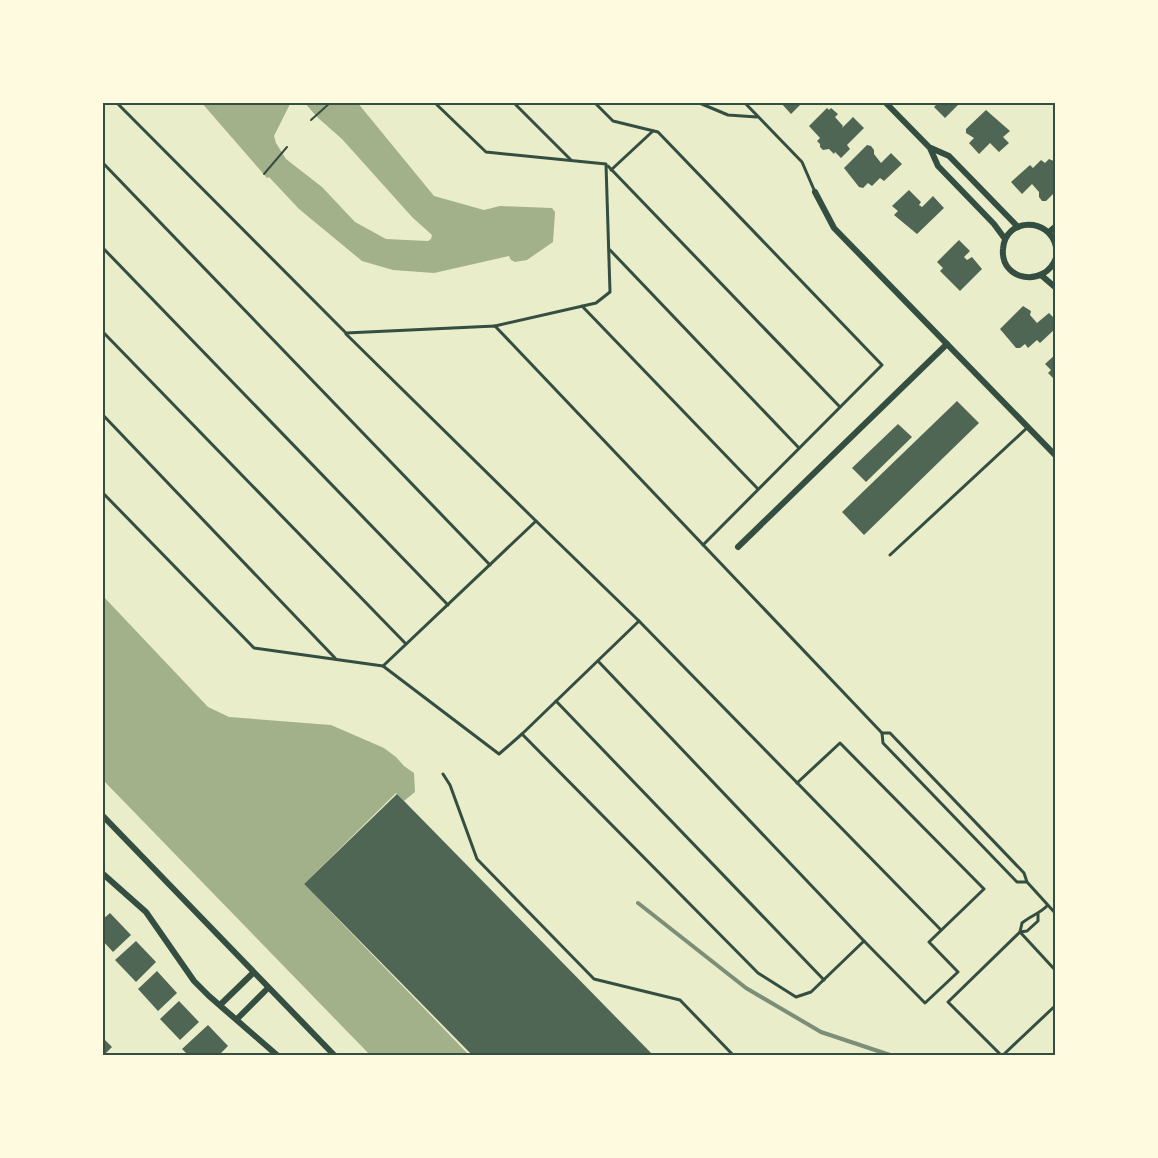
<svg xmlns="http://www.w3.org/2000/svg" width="1158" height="1158" font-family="'Titillium Web',sans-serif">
	<rect width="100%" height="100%" fill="#e9edc9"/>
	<g fill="#a3b18a">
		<polygon points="201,102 291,102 274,136 276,143 286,159 322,187 355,222 386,239 428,241 431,239 432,235 412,217 342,139 317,117 304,102 357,102 434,196 484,210 500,206 552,208 555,212 553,242 527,260 515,262 511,260 509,256 434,273 393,270 362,261 299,209 269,177 267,178"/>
		<polygon points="102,595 208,707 229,717 331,725 384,748 396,757 404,766 414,773 415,792 404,801 396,793 304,884 470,1056 371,1056 102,779"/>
	</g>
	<g fill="#4f6655">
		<polygon points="776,102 803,102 791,114 781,103 778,105"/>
		<polygon points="939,102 957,102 959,104 945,118 934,107"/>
		<polygon points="827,108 829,110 831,108 838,114 835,117 843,126 842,128 853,117 864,128 847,145 850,149 841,158 835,152 834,154 829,149 823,150 820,147 820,144 817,141 820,138 809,126"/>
		<polygon points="986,110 1010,131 1003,137 1009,143 999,152 990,143 979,154 969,143 974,138 966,133 966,129"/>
		<polygon points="867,145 871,146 874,150 874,154 881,163 891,153 902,164 884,181 880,178 872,186 868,183 863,188 859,187 844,168"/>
		<polygon points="1049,159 1056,162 1056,191 1046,201 1042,201 1039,197 1039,192 1032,184 1022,194 1011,182 1030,165 1033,168 1041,160 1045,163"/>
		<polygon points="909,190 921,202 919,205 922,207 933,196 944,208 917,234 894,215 898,211 892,206"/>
		<polygon points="959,240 970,251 964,257 967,260 972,257 982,269 960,291 940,271 943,268 937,262"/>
		<polygon points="1023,306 1031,311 1030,315 1037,323 1049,313 1056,320 1056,328 1040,343 1037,340 1028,348 1025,344 1020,348 1016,348 1000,329"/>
		<polygon points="1056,354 1056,381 1048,373 1051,370 1045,364"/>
		<polygon points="957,401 979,423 864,535 842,512"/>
		<polygon points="898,424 912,437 866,482 852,468"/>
		<polygon points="397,794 404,801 654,1056 473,1056 304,884"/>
		<polygon points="110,913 131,935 113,952 102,940 102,920"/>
		<polygon points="136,941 156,962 136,982 115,960"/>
		<polygon points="157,971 177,993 158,1011 138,989"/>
		<polygon points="179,1001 199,1022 180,1040 160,1019"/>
		<polygon points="208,1025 228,1046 218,1056 189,1056 182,1049"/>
		<polygon points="102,1037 112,1047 103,1056 102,1056"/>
	</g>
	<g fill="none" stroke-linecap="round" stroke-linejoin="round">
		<g stroke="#344e41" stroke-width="2">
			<polyline points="311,120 331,102"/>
			<polyline points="264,174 287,147"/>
		</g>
		<g stroke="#344e41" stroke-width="3">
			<polyline points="116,102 346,333 495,326 882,733"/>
			<polyline points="434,102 486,152 606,164 610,292 596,303 495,326"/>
			<polyline points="513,102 571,160"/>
			<polyline points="594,102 613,121 658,132 882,365 703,545"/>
			<polyline points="697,102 728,115 757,117"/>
			<polyline points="744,102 802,162 815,192"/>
			<polyline points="102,162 490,565"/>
			<polyline points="608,166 840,407"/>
			<polyline points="611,170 653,131"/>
			<polyline points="102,247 448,605"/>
			<polyline points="610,250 799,448"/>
			<polyline points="582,306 758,489"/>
			<polyline points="102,331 406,644"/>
			<polyline points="346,334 536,521 383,666"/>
			<polyline points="102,414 335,658"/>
			<polyline points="102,492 254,648 383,666 499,754 522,734 758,973 796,997 811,992 864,941 925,1003 958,972 929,942 984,889 840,743 797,783"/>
			<polyline points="536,521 639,621"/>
			<polyline points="890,555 1028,427"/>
			<polyline points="598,661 864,941"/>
			<polyline points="556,701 824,980"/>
			<polyline points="522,734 639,621 941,930"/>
			<polyline points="443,774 450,785 477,859 594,979 680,1000 734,1056"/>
			<polyline points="1027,882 1017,882 883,743 882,733 890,733 1024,873 1027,882 1056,914"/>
			<polyline points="1038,914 1038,921 1027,931 1020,932 948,1002 1002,1056 1056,1005"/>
			<polyline points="1020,932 1056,971"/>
			<path d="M1020,932L1022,923C1030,916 1039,914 1047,906"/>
		</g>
		<g stroke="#344e41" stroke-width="6">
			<polyline points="885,102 930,148 938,166 994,224 1005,239"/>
			<polyline points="931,148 949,156 1018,227"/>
			<polyline points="815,192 834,228 1056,456"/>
			<polyline points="1049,232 1056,226"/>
			<path d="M1056,247C1050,217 1005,217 1003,249C1000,281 1045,288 1056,258"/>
			<polyline points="1041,275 1056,288"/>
			<polyline points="738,547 947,344"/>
			<polyline points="102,815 335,1056"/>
			<polyline points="102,873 146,912 194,981 209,996 278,1056"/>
			<polyline points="220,1005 253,973"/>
			<polyline points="237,1019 268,988"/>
		</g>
		<polyline stroke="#7c8e77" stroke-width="4" points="638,903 746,988 821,1032 893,1056"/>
	</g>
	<rect width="1158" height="1158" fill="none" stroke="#fefae0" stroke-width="207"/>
	<rect x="104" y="104" width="950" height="950" fill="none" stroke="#344e41" stroke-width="2"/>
</svg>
